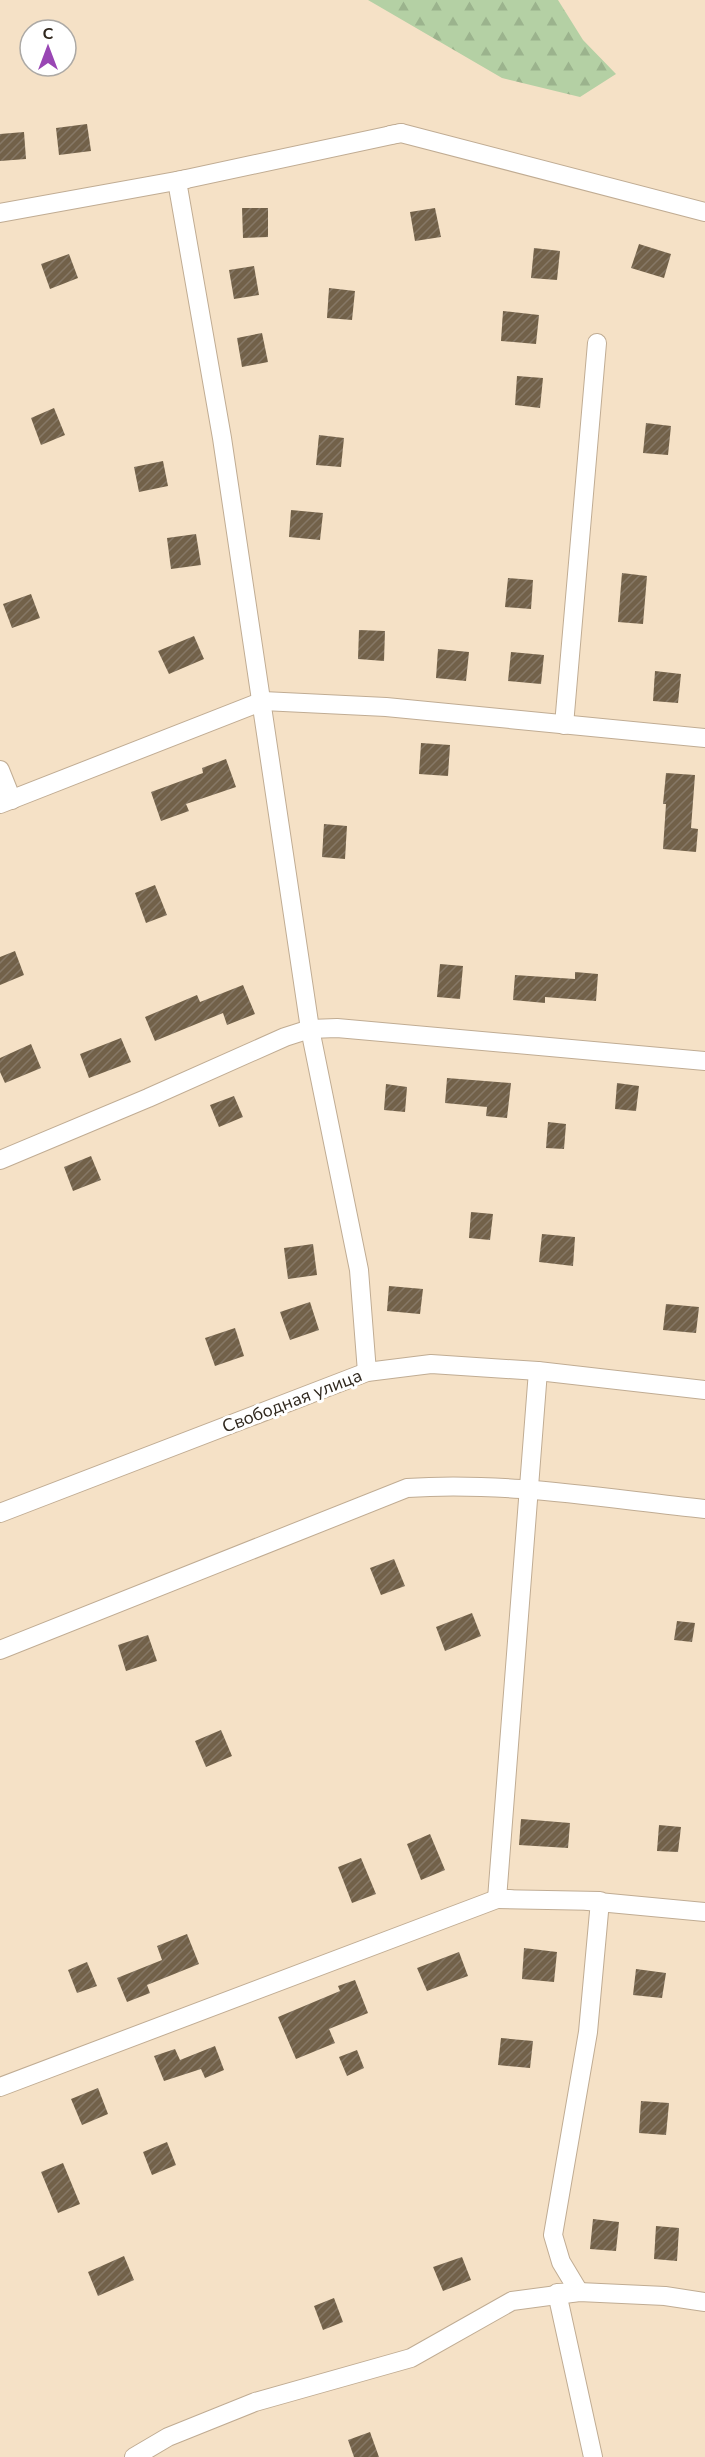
<svg xmlns="http://www.w3.org/2000/svg" width="705" height="2457" font-family="'Nunito Sans',sans-serif">
	<defs>
		<pattern id="forest-firs" width="22" height="20" patternUnits="userSpaceOnUse" patternTransform="scale(1.5)"><rect width="22" height="20" fill="#b4d0a4"/><path d="M5 1l3.5 6h-7zM16 11l3.5 6h-7z" fill="#9bb38d"/></pattern>
		<pattern id="building-hatch" width="6" height="6" patternUnits="userSpaceOnUse" patternTransform="scale(1.5)"><rect width="6" height="6" fill="#726149"/><path d="M-1 1l2-2M0 6l6-6M5 7l2-2" fill="none" stroke="#867866"/></pattern>
	</defs>
	<rect width="100%" height="100%" fill="#f5e1c6"/>
	<polygon fill="url(#forest-firs)" points="368,0 558,0 583,40 616,74 580,97 502,78"/>
	<g fill="url(#building-hatch)">
		<polygon points="87,124 91,151 59,155 56,128"/>
		<polygon points="24,132 26,159 0,161 0,134"/>
		<polygon points="242,208 268,208 268,237 243,238"/>
		<polygon points="435,208 441,237 415,241 410,212"/>
		<polygon points="639,244 671,254 664,278 631,268"/>
		<polygon points="534,248 560,251 557,280 531,278"/>
		<polygon points="69,254 78,278 50,289 41,264"/>
		<polygon points="254,266 259,295 234,299 229,270"/>
		<polygon points="329,288 355,291 352,320 327,318"/>
		<polygon points="503,311 539,315 536,344 501,341"/>
		<polygon points="262,333 268,362 242,367 237,338"/>
		<polygon points="517,376 543,378 540,408 515,405"/>
		<polygon points="54,408 65,435 41,445 31,418"/>
		<polygon points="646,423 671,426 668,455 643,453"/>
		<polygon points="319,435 344,438 341,467 316,465"/>
		<polygon points="163,461 168,486 139,492 134,467"/>
		<polygon points="291,510 323,513 320,540 289,537"/>
		<polygon points="196,534 201,565 171,569 167,538"/>
		<polygon points="622,573 647,576 643,624 618,622"/>
		<polygon points="508,578 533,580 531,609 505,607"/>
		<polygon points="31,594 40,618 12,628 3,604"/>
		<polygon points="359,630 385,631 384,661 358,659"/>
		<polygon points="194,636 204,659 169,674 158,651"/>
		<polygon points="438,649 469,652 466,681 436,678"/>
		<polygon points="511,652 544,655 541,684 508,681"/>
		<polygon points="655,671 681,674 678,703 653,701"/>
		<polygon points="421,743 450,745 448,776 419,774"/>
		<polygon points="226,759 236,787 186,804 189,811 161,821 151,792 203,773 202,768"/>
		<polygon points="666,773 695,775 691,828 698,829 696,852 663,849 666,804 663,804"/>
		<polygon points="324,824 347,826 345,859 322,857"/>
		<polygon points="155,885 167,915 146,923 135,893"/>
		<polygon points="15,951 24,975 0,985 0,957"/>
		<polygon points="440,964 463,966 460,999 437,997"/>
		<polygon points="575,972 598,974 596,1001 545,997 545,1003 513,1000 515,975 575,979"/>
		<polygon points="243,985 255,1014 227,1025 223,1013 155,1041 145,1017 197,995 200,1002"/>
		<polygon points="121,1038 131,1062 89,1078 80,1054"/>
		<polygon points="31,1044 41,1068 5,1083 0,1072 0,1058"/>
		<polygon points="447,1078 511,1083 507,1118 486,1116 487,1107 445,1103"/>
		<polygon points="617,1083 639,1086 636,1111 615,1109"/>
		<polygon points="386,1084 407,1087 405,1112 384,1110"/>
		<polygon points="234,1096 243,1117 219,1127 210,1105"/>
		<polygon points="548,1122 566,1124 564,1149 546,1148"/>
		<polygon points="91,1156 101,1180 73,1191 64,1167"/>
		<polygon points="471,1212 493,1214 490,1240 469,1238"/>
		<polygon points="542,1234 575,1237 573,1266 539,1262"/>
		<polygon points="313,1244 317,1275 288,1279 284,1248"/>
		<polygon points="389,1286 423,1289 420,1314 387,1311"/>
		<polygon points="310,1302 319,1330 290,1340 280,1312"/>
		<polygon points="666,1304 699,1307 696,1333 663,1330"/>
		<polygon points="235,1328 244,1356 215,1366 205,1338"/>
		<polygon points="394,1559 405,1586 381,1595 370,1568"/>
		<polygon points="472,1613 481,1636 445,1651 436,1627"/>
		<polygon points="677,1621 695,1623 692,1642 674,1640"/>
		<polygon points="148,1635 157,1661 126,1671 118,1645"/>
		<polygon points="221,1730 232,1756 206,1767 195,1741"/>
		<polygon points="521,1819 570,1823 568,1848 519,1845"/>
		<polygon points="659,1825 681,1827 678,1852 657,1851"/>
		<polygon points="430,1834 445,1870 421,1880 407,1844"/>
		<polygon points="361,1858 376,1894 352,1903 338,1867"/>
		<polygon points="187,1934 199,1964 147,1985 150,1993 127,2002 117,1978 162,1960 157,1946"/>
		<polygon points="524,1948 557,1952 554,1982 522,1979"/>
		<polygon points="459,1952 468,1976 427,1991 417,1968"/>
		<polygon points="87,1962 97,1986 77,1993 68,1970"/>
		<polygon points="636,1969 666,1973 662,1998 633,1995"/>
		<polygon points="355,1980 368,2013 329,2029 335,2043 296,2059 278,2017 340,1991 338,1986"/>
		<polygon points="501,2038 533,2041 530,2068 498,2065"/>
		<polygon points="215,2046 224,2070 205,2078 201,2069 164,2081 154,2056 175,2049 180,2060"/>
		<polygon points="357,2050 364,2068 347,2076 339,2057"/>
		<polygon points="98,2088 108,2114 82,2125 71,2099"/>
		<polygon points="641,2101 669,2103 666,2135 639,2133"/>
		<polygon points="167,2142 176,2165 152,2175 143,2152"/>
		<polygon points="63,2163 80,2204 58,2213 41,2172"/>
		<polygon points="593,2219 619,2222 616,2251 590,2249"/>
		<polygon points="656,2226 679,2228 677,2261 654,2259"/>
		<polygon points="124,2256 134,2280 98,2296 88,2272"/>
		<polygon points="462,2257 471,2280 443,2291 433,2267"/>
		<polygon points="334,2298 343,2322 323,2330 314,2306"/>
		<polygon points="370,2432 379,2457 354,2457 348,2440"/>
	</g>
	<g fill="none" stroke-linecap="round" stroke-linejoin="round">
		<defs>
			<g id="street">
				<polyline points="390,135 401,133 705,212"/>
				<polyline points="0,213 187,179"/>
				<polyline points="564,725 597,343"/>
				<polyline points="0,770 12,800"/>
				<polyline points="0,804 263,701 386,707 705,738"/>
				<polyline points="0,1160 148,1098 285,1037 310,1029 337,1028 705,1061"/>
				<polyline points="538,1371 497,1899 600,1901 588,2032 553,2235 561,2262 579,2292 557,2293 593,2457"/>
				<polyline points="367,1372 359,1270 310,1029 222,438 177,181 401,133"/>
				<polyline points="0,1513 367,1372 431,1364 538,1371 705,1390"/>
				<path d="M0,1650L407,1488C506,1481 607,1499 705,1509"/>
				<polyline points="588,1901 705,1912"/>
				<polyline points="0,2087 497,1899 510,1899"/>
				<polyline points="134,2457 168,2437 255,2402 411,2358 512,2301 579,2292 665,2296 705,2302"/>
			</g>
		</defs>
		<use href="#street" stroke="#c0ac93" stroke-width="20"/>
		<use href="#street" stroke="#fff" stroke-width="18"/>
	</g>
	<g text-anchor="middle" dominant-baseline="central" stroke-width="6" stroke-linejoin="round" paint-order="stroke">
		<g font-size="18" fill="#2f271d" stroke="#fff">
			<text transform="translate(292 1401) rotate(-21)">Свободная улица</text>
		</g>
	</g>
	<g transform="translate(48 48)"><circle r="28" fill="#ffffff" stroke="#aca9a5" stroke-width="1.5"/>
	<path d="M0-4.5L10 22L0 15L-10 22Z" fill="#9946b4"/>
	<text y="-9" font-size="16" font-weight="bold" text-anchor="middle" fill="#2f271d">С</text>
	</g>
</svg>
